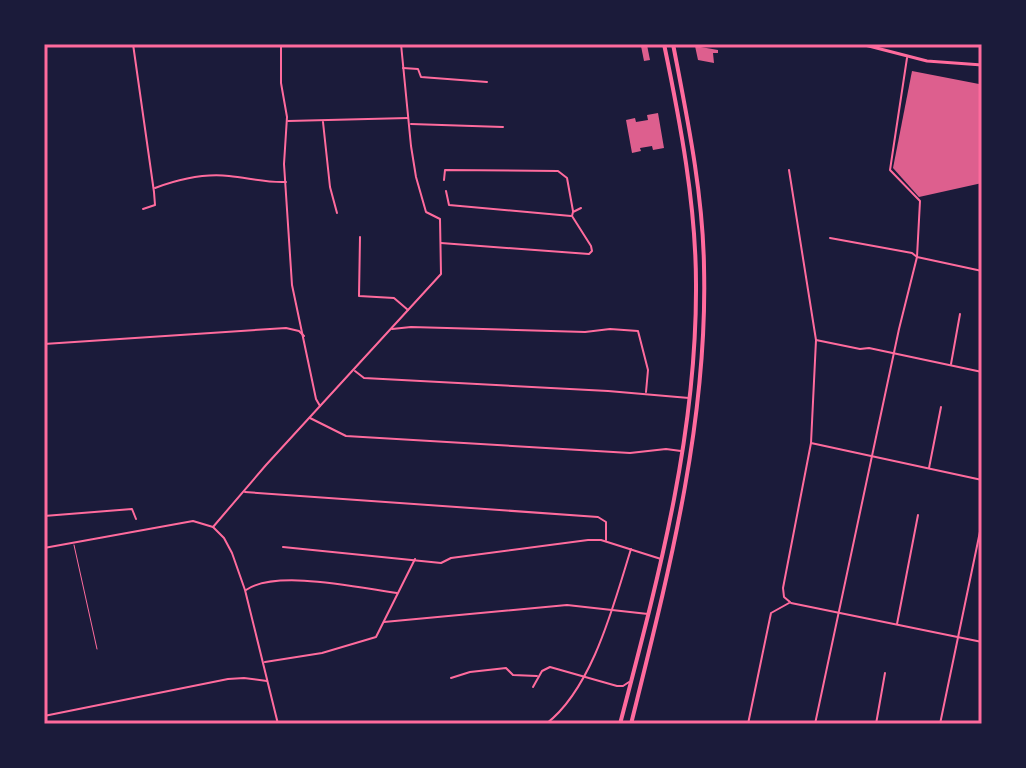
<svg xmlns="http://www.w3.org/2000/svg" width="1026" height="768" font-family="'Nunito Sans',sans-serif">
	<rect width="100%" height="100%" fill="#1b1b3a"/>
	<g fill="#dd5f8e">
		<polygon points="647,45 650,60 644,61 641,46"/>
		<polygon points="695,46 718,50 718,53 713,53 714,63 698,60"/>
		<polygon points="912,71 979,84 982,96 982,183 919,197 893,168"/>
		<polygon points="658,113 664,148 653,150 652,146 640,148 641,151 632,153 626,120 635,118 636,122 648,120 647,115"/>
	</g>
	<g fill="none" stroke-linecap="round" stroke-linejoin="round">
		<polyline stroke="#ff6b9d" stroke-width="1" points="74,545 97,649"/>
		<g stroke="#ff6b9d" stroke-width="2">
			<polyline points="133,44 154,192 155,205 143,209"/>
			<polyline points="281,44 281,83 287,117 284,164 292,285 316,399 320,406"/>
			<polyline points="403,68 418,69 421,77 487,82"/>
			<polyline points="288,121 408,118"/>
			<polyline points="323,122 330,187 337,213"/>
			<polyline points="411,124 503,127"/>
			<polyline points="789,170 816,340 811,443 783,588 784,597 790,602"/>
			<polyline points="444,180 445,170 558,171 567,178 573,211"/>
			<path d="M155,188C179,179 203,173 229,176C249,178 266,183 286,182"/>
			<polyline points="446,191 449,205 571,216"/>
			<polyline points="360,237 359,296 394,298 408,310"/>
			<polyline points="830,238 912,253 917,257 982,271"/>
			<polyline points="441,243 589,254 592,251 591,246 572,216 573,212 581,208"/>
			<polyline points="392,329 411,327 585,332 610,329 638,331 648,370 646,392"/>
			<polyline points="816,340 860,349 869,348 982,372"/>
			<polyline points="44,344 286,328 299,331 304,336"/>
			<polyline points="951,364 960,314"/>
			<polyline points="355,371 364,378 608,391 689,398"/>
			<polyline points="310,418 346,436 630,453 666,449 681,451"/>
			<polyline points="811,443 982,480"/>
			<polyline points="929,468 941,407"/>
			<polyline points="245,492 598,517 606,522 606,540"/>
			<polyline points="44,516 132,509 136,519"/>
			<polyline points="213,527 266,465 441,274 440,219 426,212 416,177 411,146 401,44"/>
			<polyline points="283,547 441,563 451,558 588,540 601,540 661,559"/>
			<polyline points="44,548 193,521 213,527 224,538 232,553 245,590 278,724"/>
			<path d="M246,590C276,569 360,588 397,593"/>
			<polyline points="791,603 982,642"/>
			<polyline points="384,622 567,605 648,614"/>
			<polyline points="897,624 918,515"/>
			<polyline points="265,662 322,653 376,637 415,559"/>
			<polyline points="451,678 470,672 506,668 513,675 537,676"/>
			<polyline points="533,687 542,671 550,667 617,686 623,686 629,682"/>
			<polyline points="44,716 228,679 244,678 267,681"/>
			<path d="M546,724C593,688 614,603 631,549"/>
			<polyline points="748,724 771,613 789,603"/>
			<polyline points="815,724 899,329 917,257 920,201 890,170 907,58"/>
			<polyline points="876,724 885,673"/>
			<polyline points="940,724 982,522"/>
		</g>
		<polyline stroke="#ff6b9d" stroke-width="3" points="861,44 927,61 982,65"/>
		<g stroke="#ff6b9d" stroke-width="4">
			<path d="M620,724C658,579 697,435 696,284C696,205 680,121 664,44"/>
			<path d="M631,724C668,575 708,423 704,267C703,193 687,117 673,44"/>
		</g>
	</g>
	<rect width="1026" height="768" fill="none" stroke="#1b1b3a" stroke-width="92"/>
	<rect x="46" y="46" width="934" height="676" fill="none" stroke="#ff6b9d" stroke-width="3"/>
</svg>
